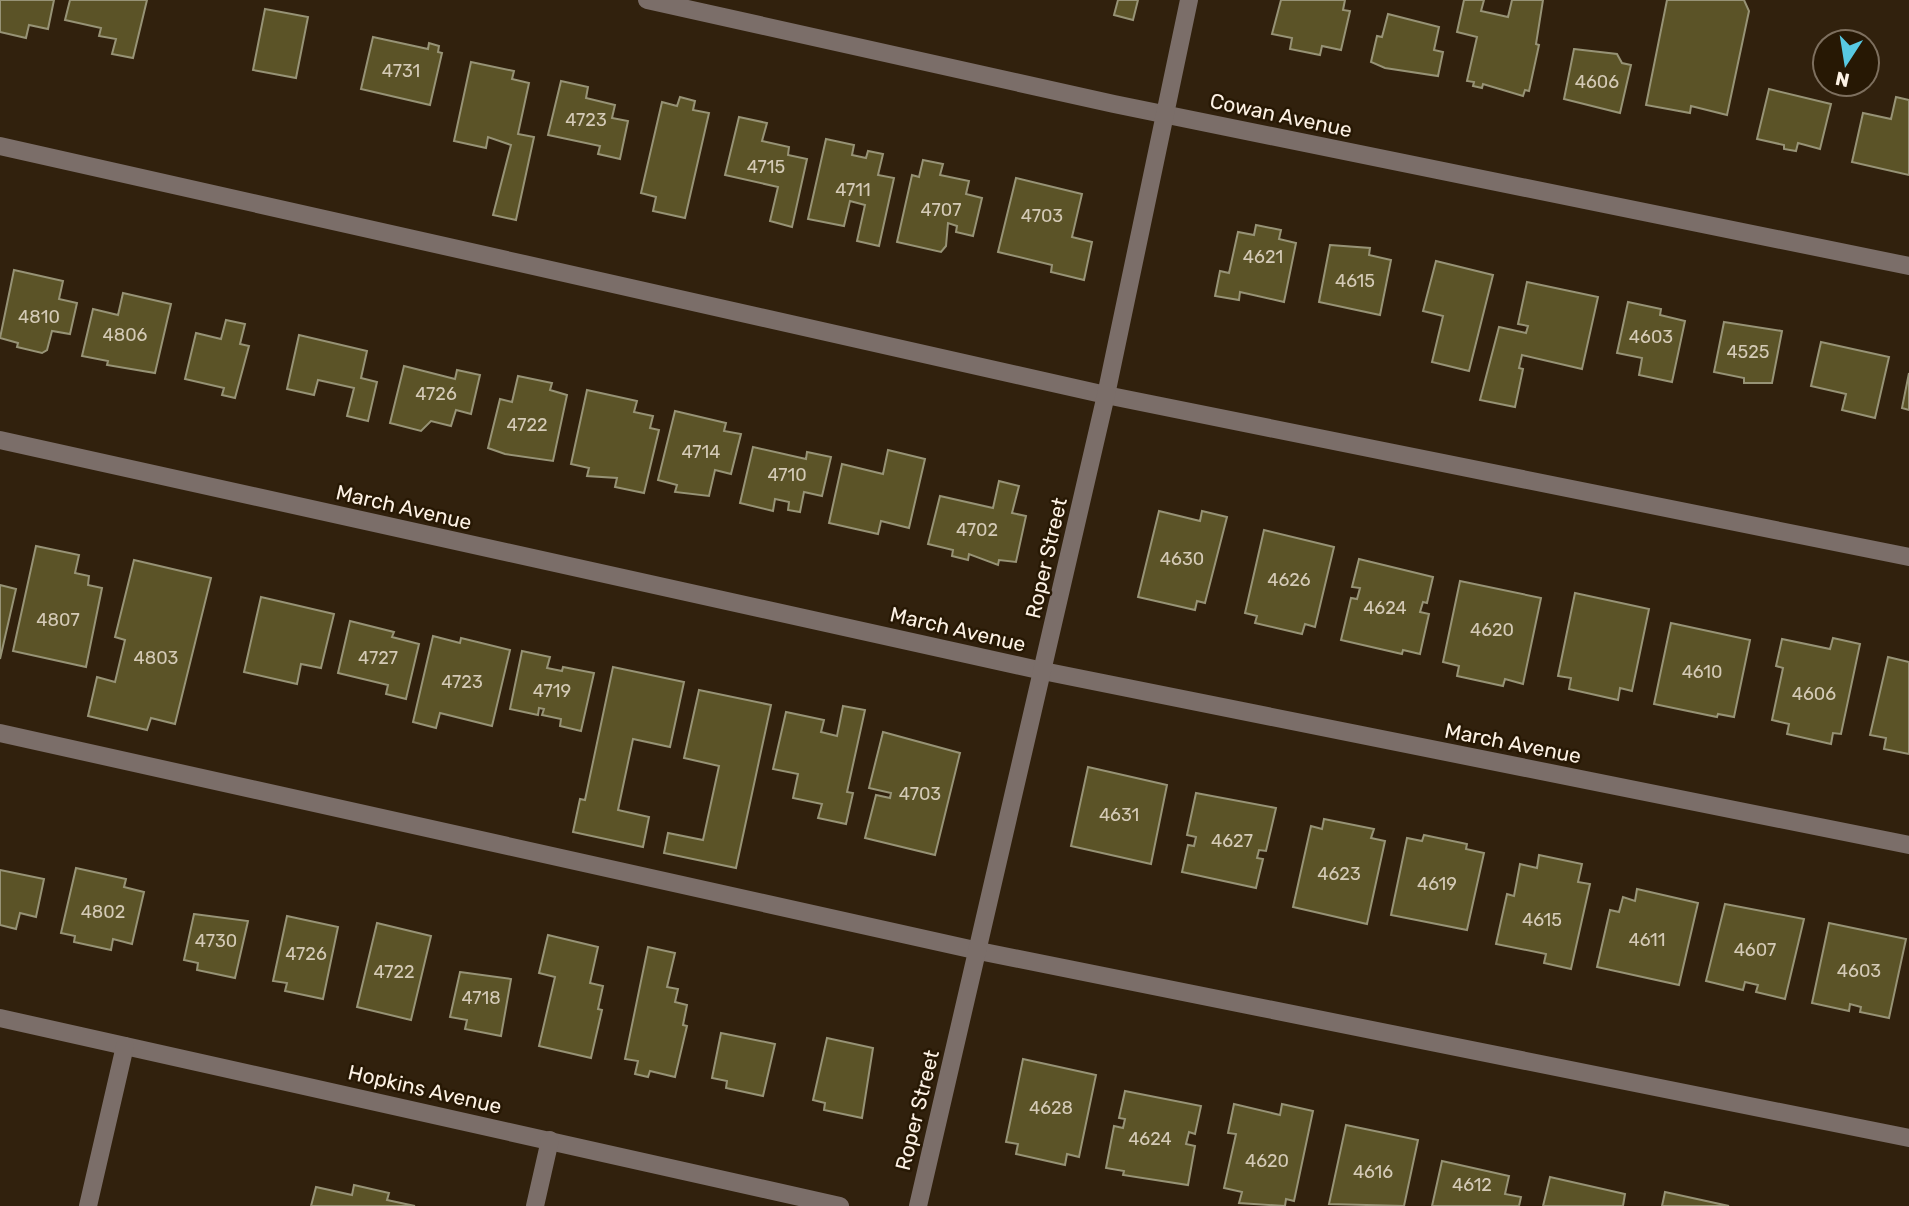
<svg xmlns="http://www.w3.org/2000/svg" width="1909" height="1206" font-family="Rubik,sans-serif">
	<rect width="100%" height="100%" fill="#31210d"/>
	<g fill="#5b5327" stroke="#979376" stroke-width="2">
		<polygon points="0,0 54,0 48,29 29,25 26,38 0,32"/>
		<polygon points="70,0 147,0 133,58 112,54 116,39 99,36 101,28 65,20"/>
		<polygon points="1118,0 1138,0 1133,20 1114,15"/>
		<polygon points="1281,0 1345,0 1343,10 1350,11 1341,50 1322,46 1320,55 1290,49 1292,38 1272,34"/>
		<polygon points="1464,0 1484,0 1481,11 1508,17 1512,0 1543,0 1536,44 1539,45 1529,91 1525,90 1523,96 1483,84 1482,88 1473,86 1474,82 1467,81 1477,37 1457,32"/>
		<polygon points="1667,0 1744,0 1749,11 1727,115 1691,106 1690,113 1646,105"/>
		<polygon points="265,9 308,17 296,78 253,70"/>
		<polygon points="1388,14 1439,27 1434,50 1443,52 1438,76 1385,68 1371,62 1377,36 1382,37"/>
		<polygon points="373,37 428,49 429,43 439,46 438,52 442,53 430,105 361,89"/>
		<polygon points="1574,49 1617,54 1622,63 1631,65 1620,113 1564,99"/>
		<polygon points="471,62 514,71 512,79 529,83 518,134 534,137 516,220 493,215 511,145 488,137 486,148 454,141"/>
		<polygon points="561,81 588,87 586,98 615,105 612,118 628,121 620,159 598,154 600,146 548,135"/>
		<polygon points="1769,89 1831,104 1820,149 1798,143 1796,151 1784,149 1784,145 1757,139"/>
		<polygon points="680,97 695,101 693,110 709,113 685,218 653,211 656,197 641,193 662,102 677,106"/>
		<polygon points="1896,97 1909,100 1909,175 1852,162 1863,113 1891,119"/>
		<polygon points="739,117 767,123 762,141 789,147 788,155 807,159 792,227 770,221 778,187 725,175"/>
		<polygon points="826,139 854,145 852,155 866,158 868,151 883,154 878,175 894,178 879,246 857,241 865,205 850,201 844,226 808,219"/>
		<polygon points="923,160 943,164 940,175 969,181 966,194 982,198 973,236 956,232 957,226 948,223 946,246 941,252 897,242 912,175 919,177"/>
		<polygon points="1016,178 1082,194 1072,237 1092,242 1084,280 1051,272 1052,265 998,252"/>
		<polygon points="1256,225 1281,230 1279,239 1296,243 1284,302 1240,292 1239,300 1215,296 1220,271 1229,273 1238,232 1254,235"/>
		<polygon points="1330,245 1370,248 1369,255 1391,260 1380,315 1319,302"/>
		<polygon points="1436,261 1493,275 1469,371 1432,362 1443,316 1423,311"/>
		<polygon points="14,270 63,281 59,299 77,303 70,334 52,331 47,350 42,353 17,347 18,343 0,338"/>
		<polygon points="1527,282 1598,297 1582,369 1522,355 1519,368 1523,369 1515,407 1480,400 1499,327 1526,333 1528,326 1518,324"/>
		<polygon points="123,293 171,304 155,373 107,365 108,361 82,356 93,309 118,315"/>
		<polygon points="1628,302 1661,309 1660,315 1685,321 1672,382 1639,375 1642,358 1617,353"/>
		<polygon points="226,320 245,324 240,344 249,346 235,398 222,395 224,388 185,379 196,333 221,339"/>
		<polygon points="1724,322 1782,331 1772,383 1744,383 1744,378 1714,372"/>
		<polygon points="299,335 367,351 361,378 377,382 368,421 347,416 354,388 318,380 314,395 287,389"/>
		<polygon points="1821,342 1889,357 1875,418 1842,410 1846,394 1811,386"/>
		<polygon points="404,366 455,379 457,370 480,375 471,414 456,410 451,426 431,421 421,431 390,423"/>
		<polygon points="1909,373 1909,410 1902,408"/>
		<polygon points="518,376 552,383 550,390 567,395 553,461 505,454 488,448 500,399 512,402"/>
		<polygon points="587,390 637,401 634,412 653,416 650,428 659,430 644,493 615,487 617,478 587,476 589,468 571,464"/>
		<polygon points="675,411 726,423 724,431 741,434 731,474 715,470 709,496 675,492 677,485 658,480"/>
		<polygon points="753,447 806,459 807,452 831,457 822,496 804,492 800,512 788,510 789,502 775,499 773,511 740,503"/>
		<polygon points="888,450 925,459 909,528 881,521 878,534 829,523 842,464 883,474"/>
		<polygon points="999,481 1019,486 1012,513 1026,516 1016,562 999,560 998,565 969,554 968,560 952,556 953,550 928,544 940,496 993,508"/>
		<polygon points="1159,511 1200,521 1202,511 1227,517 1205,603 1197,601 1195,610 1138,597"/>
		<polygon points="1264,530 1334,547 1315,627 1305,624 1302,634 1255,623 1257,616 1245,613"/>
		<polygon points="36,546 79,555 75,573 89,576 88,585 102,588 86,667 13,651"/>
		<polygon points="1359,559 1433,577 1427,603 1423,602 1420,612 1429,614 1420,654 1403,650 1402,654 1341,640 1351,598 1357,599 1360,588 1352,587"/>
		<polygon points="134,560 211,578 175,724 151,718 147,730 88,716 97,677 115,682 125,640 115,637"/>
		<polygon points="1460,581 1541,598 1523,684 1505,679 1503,686 1457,676 1459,666 1443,662"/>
		<polygon points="0,585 16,589 0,659"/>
		<polygon points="1575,593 1649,609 1632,691 1620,688 1618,700 1569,689 1571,678 1558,676"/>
		<polygon points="261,597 334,614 321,668 301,664 297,684 244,672"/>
		<polygon points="350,621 394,632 392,637 419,644 406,699 386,694 388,685 338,673"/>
		<polygon points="1671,623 1750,640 1734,717 1718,714 1717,717 1654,704"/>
		<polygon points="433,636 460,643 461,638 510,650 492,726 440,713 436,728 413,722"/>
		<polygon points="1833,638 1860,644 1841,734 1833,733 1831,744 1787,734 1789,724 1772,720 1783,668 1776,666 1782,639 1830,649"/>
		<polygon points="522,651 550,657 547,668 562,671 563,667 594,673 581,731 560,726 561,719 542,715 544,709 539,708 538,715 510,709"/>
		<polygon points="1888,657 1909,662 1909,754 1884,749 1886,738 1870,735"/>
		<polygon points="613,667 684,682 670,747 633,739 618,810 649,817 643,847 573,832 580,799 585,800"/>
		<polygon points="699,690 771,705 736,868 664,853 668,833 703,840 719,766 684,758"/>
		<polygon points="843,706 865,710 847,792 853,793 846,824 818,818 822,804 793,798 798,774 773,769 786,712 824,720 821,732 837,736"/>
		<polygon points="883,732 960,753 935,855 865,838 876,795 890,798 891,793 869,788"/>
		<polygon points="1088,767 1167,785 1151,864 1071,846"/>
		<polygon points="1196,793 1276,808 1266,851 1259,850 1257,858 1263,859 1256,888 1182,872 1188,845 1194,846 1196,837 1187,835"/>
		<polygon points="1324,819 1374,829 1371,838 1385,841 1367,924 1293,907 1311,826 1322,829"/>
		<polygon points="1424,835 1467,844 1466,849 1484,853 1467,930 1391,915 1407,838 1422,841"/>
		<polygon points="1539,855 1582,864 1578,882 1590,884 1571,969 1544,963 1546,954 1496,944 1507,894 1514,896 1520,864 1537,868"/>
		<polygon points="76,868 126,879 124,887 144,892 132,944 113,939 111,950 74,942 75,936 61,933"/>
		<polygon points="0,870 44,879 36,917 20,913 16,929 0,925"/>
		<polygon points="1637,889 1698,903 1679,985 1597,967 1610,910 1619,912 1623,897 1635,901"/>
		<polygon points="1725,904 1804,919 1785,999 1756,992 1758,985 1745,982 1743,990 1706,981"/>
		<polygon points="194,914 248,921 235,978 197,970 198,963 184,960"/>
		<polygon points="287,916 338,927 323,999 285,991 287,983 273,981"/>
		<polygon points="377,923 431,936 411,1020 357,1007"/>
		<polygon points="1829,923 1906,939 1889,1018 1860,1012 1861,1007 1850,1004 1849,1011 1812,1003"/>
		<polygon points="548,935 598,947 590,983 603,986 598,1009 602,1010 591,1058 539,1046 555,977 539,973"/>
		<polygon points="648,947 675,953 667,987 678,989 675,1002 687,1005 683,1025 687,1026 675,1077 650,1071 648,1077 635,1074 638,1061 625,1059"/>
		<polygon points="460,972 511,979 501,1036 465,1029 467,1020 450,1017"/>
		<polygon points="721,1033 775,1044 763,1096 726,1088 727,1081 712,1078"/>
		<polygon points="827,1038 873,1048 862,1118 824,1110 825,1103 813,1100"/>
		<polygon points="1023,1059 1096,1075 1079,1157 1067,1154 1065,1165 1016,1154 1018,1144 1006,1142"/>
		<polygon points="1125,1091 1201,1106 1195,1134 1189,1132 1186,1144 1195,1146 1188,1185 1123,1175 1124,1171 1106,1168 1114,1126 1123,1128 1125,1119 1119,1118"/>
		<polygon points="1234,1104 1280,1115 1282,1104 1313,1111 1294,1201 1286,1199 1285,1206 1239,1203 1242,1192 1224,1188 1236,1134 1228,1133"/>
		<polygon points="1346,1125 1418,1140 1404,1206 1329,1204"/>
		<polygon points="1442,1161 1509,1176 1505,1194 1521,1197 1519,1206 1432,1206"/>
		<polygon points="1550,1177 1625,1194 1623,1206 1543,1206"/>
		<polygon points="354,1185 389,1193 387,1200 415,1206 311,1206 316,1187 352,1195"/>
		<polygon points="1665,1192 1729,1206 1662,1206"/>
	</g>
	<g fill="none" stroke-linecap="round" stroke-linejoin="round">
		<g stroke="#7b6e69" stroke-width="18">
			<polyline points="647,0 1114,104 1909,266"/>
			<polyline points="0,146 1106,395 1909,557"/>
			<polyline points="0,440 1043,671 1909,845"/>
			<polyline points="0,733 979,951 1909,1138"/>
			<polyline points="0,1018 840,1206"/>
			<polyline points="88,1206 125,1046"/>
			<polyline points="535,1206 550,1140"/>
			<polyline points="918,1206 1106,395 1189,0"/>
		</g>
	</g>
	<g text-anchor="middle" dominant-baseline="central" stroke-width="5" stroke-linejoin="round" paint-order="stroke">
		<g font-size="18" fill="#d4cab6">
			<text x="401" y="71">4731</text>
			<text x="1597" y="82">4606</text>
			<text x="586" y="120">4723</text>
			<text x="766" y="167">4715</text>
			<text x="853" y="190">4711</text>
			<text x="941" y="210">4707</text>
			<text x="1042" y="216">4703</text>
			<text x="1263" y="257">4621</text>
			<text x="1355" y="281">4615</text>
			<text x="39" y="317">4810</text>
			<text x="125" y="335">4806</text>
			<text x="1651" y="337">4603</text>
			<text x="1748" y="352">4525</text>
			<text x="436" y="394">4726</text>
			<text x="527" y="425">4722</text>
			<text x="701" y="452">4714</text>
			<text x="787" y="475">4710</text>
			<text x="977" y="530">4702</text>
			<text x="1182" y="559">4630</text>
			<text x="1289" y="580">4626</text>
			<text x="1385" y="608">4624</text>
			<text x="58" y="620">4807</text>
			<text x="1492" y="630">4620</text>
			<text x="156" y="658">4803</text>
			<text x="378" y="658">4727</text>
			<text x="1702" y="672">4610</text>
			<text x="462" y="682">4723</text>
			<text x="552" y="691">4719</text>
			<text x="1814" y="694">4606</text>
			<text x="920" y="794">4703</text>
			<text x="1119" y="815">4631</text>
			<text x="1232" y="841">4627</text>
			<text x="1339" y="874">4623</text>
			<text x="1437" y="884">4619</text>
			<text x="103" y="912">4802</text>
			<text x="1542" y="920">4615</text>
			<text x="1647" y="940">4611</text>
			<text x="216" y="941">4730</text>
			<text x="1755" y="950">4607</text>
			<text x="306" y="954">4726</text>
			<text x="1859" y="971">4603</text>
			<text x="394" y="972">4722</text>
			<text x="481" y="998">4718</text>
			<text x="1051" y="1108">4628</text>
			<text x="1150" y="1139">4624</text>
			<text x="1267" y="1161">4620</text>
			<text x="1373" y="1172">4616</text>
			<text x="1472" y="1185">4612</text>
		</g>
		<g font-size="21" fill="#fdf2e5" stroke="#271804">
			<text transform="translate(1281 115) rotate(12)">Cowan Avenue</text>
			<text transform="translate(404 507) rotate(13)">March Avenue</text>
			<text transform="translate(1046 558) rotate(-77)">Roper Street</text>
			<text transform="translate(958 629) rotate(13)">March Avenue</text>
			<text transform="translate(1513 743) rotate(11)">March Avenue</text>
			<text transform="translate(425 1089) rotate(13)">Hopkins Avenue</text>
			<text transform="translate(917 1110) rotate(-76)">Roper Street</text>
		</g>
	</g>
	<g transform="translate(1846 63) rotate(192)"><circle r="33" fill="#271804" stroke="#7d6f5e" stroke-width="2"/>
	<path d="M0-5L12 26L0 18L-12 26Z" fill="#58c9e3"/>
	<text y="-10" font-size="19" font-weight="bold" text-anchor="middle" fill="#fdf2e5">N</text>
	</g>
</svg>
